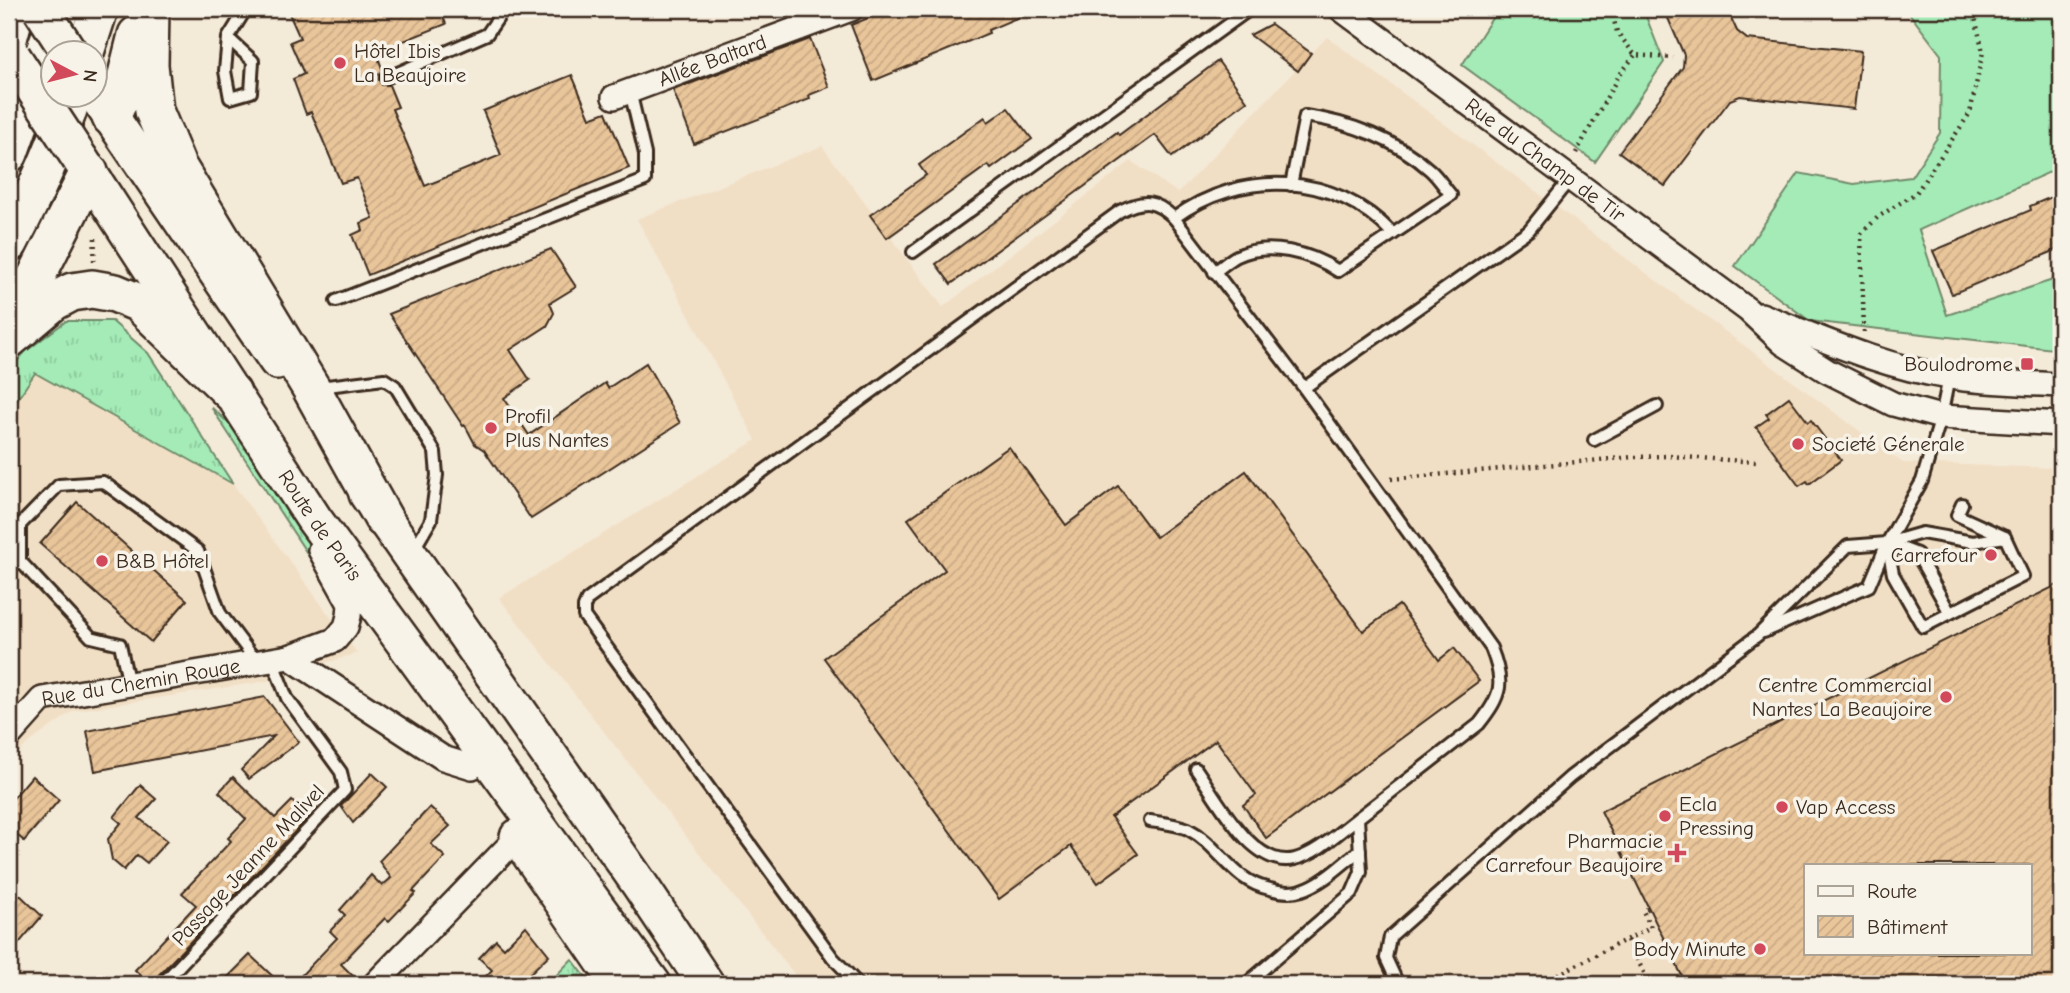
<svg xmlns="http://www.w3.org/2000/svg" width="2070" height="993" font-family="'Comic Neue',sans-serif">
	<defs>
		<pattern id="grass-tufts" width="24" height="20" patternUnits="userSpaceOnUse" patternTransform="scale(1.75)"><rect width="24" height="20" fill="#a4ebb7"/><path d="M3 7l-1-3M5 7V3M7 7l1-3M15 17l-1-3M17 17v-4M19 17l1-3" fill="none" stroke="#8eca9d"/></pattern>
		<pattern id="building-hatch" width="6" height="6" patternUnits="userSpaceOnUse" patternTransform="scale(1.75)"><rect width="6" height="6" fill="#e9c59a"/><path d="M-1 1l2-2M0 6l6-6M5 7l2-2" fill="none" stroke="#c9a984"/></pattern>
	</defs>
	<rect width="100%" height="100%" fill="#f4ead8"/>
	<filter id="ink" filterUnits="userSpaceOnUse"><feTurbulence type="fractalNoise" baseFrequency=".0143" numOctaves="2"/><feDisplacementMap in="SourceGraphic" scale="14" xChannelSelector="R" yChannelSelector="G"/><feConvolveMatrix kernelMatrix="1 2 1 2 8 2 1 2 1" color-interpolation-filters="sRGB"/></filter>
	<g filter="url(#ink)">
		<g fill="#f1dfc5" fill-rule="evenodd">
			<path d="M1327,37L1903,463L2061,468V984H802L499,598L756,440L637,219L822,146L943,307L1131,161L1178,193ZM1806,865H2030V953H1806Z"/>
			<polygon points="35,373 233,484 357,653 273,680 73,711 26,745 9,764 9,412"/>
		</g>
		<g fill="url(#grass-tufts)" stroke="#708a6a" stroke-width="2">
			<polygon points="66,321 112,321 148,353 233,484 35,373 9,412 9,370 25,352"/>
			<polygon points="211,407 235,429 340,591 339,602"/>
			<polygon points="572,959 591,984 548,984"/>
		</g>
		<g fill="#a4ebb7" stroke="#708a6a" stroke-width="2">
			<polygon points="1498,9 1643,9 1664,62 1595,162 1462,65"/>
			<polygon points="1906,9 2061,9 2061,159 2050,172 1919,230 1947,315 2056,279 2053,349 1810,321 1735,266 1799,173 1854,184 1911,177 1940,133 1941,55"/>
		</g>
		<g fill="url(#building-hatch)" stroke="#3b2a1e" stroke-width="2" fill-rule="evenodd">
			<polygon points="287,9 440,9 446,24 376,52 383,71 379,74 379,80 382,85 389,85 398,107 392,109 425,186 501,155 483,111 572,75 590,118 606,112 629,168 368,275 352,235 363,230 361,223 373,218 357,178 341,183 311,112 306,114 293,79 304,74 290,42 300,38"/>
			<polygon points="890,9 1038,9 988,30 989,33 873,81 851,25"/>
			<polygon points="1664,9 1727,9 1737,31 1747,39 1861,51 1854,109 1740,96 1730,100 1665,186 1619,152 1683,67 1684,55"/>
			<polygon points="1271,24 1311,53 1298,71 1250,35"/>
			<polygon points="810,39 829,87 809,95 810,99 694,144 673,90"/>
			<polygon points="1218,61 1247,101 1172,157 1155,135 951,284 936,264 1117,132 1119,135"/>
			<polygon points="1008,108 1032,139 991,169 988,165 887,238 870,215 926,175 919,165 985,117 988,122"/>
			<polygon points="2061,193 2061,248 1952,294 1933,251 2031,210 2030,206"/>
			<polygon points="551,249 576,287 550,303 554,313 547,326 510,350 530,380 504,398 529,435 605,383 608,388 646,363 680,423 531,519 484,450 475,444 465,425 463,426 389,314"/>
			<polygon points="1789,397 1808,422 1811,420 1841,460 1809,484 1807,481 1799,486 1756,427 1769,418 1766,414"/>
			<polygon points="1009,447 1066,525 1118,486 1156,537 1246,471 1363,631 1399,605 1439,660 1454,648 1479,681 1266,838 1243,805 1256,795 1216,740 1111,817 1138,854 1098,883 1071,846 999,899 824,658 945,570 908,519"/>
			<polygon points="77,502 187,600 151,642 40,544"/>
			<path d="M2061,583V984H1686L1601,811ZM1806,865H2030V953H1806Z"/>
			<polygon points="265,697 299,742 249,779 241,770 274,736 95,771 87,731"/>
			<polygon points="372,773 387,787 353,823 341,806"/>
			<polygon points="32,776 59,800 24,841 9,828 9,803"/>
			<polygon points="233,777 275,818 292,801 309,817 150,984 135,970 196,905 182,893 231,841 228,838 246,819 219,792"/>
			<polygon points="140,785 156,799 139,818 167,841 147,863 137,855 124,870 112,860 108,839 121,823 114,817"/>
			<polygon points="430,807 450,826 431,844 445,857 413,891 416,893 388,922 385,918 341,964 361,984 293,984 337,938 330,931 345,915 340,910 371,875 382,886 391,878 379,861"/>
			<polygon points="20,895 42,916 9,955 9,908"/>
			<polygon points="526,926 549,955 519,984 478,984 492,970 479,958 496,940 504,948"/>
			<polygon points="250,955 281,984 221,984"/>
		</g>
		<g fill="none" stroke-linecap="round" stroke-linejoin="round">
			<defs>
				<g id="service">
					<polyline points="228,38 253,61 251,92 230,98 225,71 228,38 246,9"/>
					<polyline points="386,78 487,34 498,18 495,9"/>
					<path d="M1174,218C1241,169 1335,171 1393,234"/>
					<polyline points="913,252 1250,9"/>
					<path d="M1214,272C1222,267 1229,260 1237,256C1268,241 1311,253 1338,271L1451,195C1444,187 1438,177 1430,170C1397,140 1349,122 1305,116L1291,185"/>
					<polyline points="336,301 645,180 645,154 630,91"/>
					<polyline points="319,387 384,379 395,386 435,452 437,475 431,520 413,551"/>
					<polyline points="1304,388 1529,230 1570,179"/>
					<polyline points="1594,440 1657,406"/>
					<polyline points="1962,504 1957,515 2005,537"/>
					<polyline points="1888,543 1917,554 1950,613"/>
					<polyline points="1764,632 1869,586 1887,543 1922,481 1941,417 1949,377"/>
					<polyline points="129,685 120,644 91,637 20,561 20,525 59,485 103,482 198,551 220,613 256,661"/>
					<path d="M1196,769C1216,797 1253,870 1295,859C1318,853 1339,832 1358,818"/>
					<path d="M1150,821C1163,823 1176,824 1188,829C1220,845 1231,881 1270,889C1280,892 1292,893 1302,890C1324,883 1342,864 1360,850"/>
					<polyline points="162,984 345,790 341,772 287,698 272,660"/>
					<path d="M858,984L833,958L584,616V607L587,600L1120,211C1144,199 1155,200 1174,218L1304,388L1491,648C1505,683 1502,695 1479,724L1358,818L1361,872L1352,893L1246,984"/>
					<polyline points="1398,984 1386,958 1390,937 1570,777 1758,635 1848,546 1887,543 1922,533 1973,542 2005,537 2023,576 1923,627 1893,574 1887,543"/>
				</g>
				<g id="minor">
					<path id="s1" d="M1341,9L1748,310L1783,343L1827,371L1893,404L1941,417L2061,424"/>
					<path id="s2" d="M614,97L851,9"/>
					<path d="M1761,315C1822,339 1884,367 1949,377C1986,383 2024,383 2061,385"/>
					<polyline points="289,657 443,758 472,767"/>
					<path id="s3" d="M9,736L42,699L289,657L335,640L346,627L349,616L350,604L320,550"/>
					<polyline points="375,984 507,848 520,840"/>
				</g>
				<g id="primary">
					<polyline points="9,39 17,9"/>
					<polyline points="94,92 277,361"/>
					<path id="s4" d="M80,159L314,519L653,984"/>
					<polyline points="367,494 640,885 706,984"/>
					<polyline points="518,837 619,984"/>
				</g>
				<g id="trunk">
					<polyline points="150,9 149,65 154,111 177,166 311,388 383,518"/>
					<polyline points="85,52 99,9"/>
					<polyline points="111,117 123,91 137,35"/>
					<polyline points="9,153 60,9"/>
					<path d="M9,243C34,196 57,146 73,94"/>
					<polyline points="9,325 33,283 89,172"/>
					<polyline points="9,339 53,302 72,292 92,289 115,293 139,303 232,393"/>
				</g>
			</defs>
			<use href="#service" stroke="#3b2a1e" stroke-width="16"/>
			<use href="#minor" stroke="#3b2a1e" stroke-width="28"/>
			<use href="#primary" stroke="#3b2a1e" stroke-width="40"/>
			<use href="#trunk" stroke="#3b2a1e" stroke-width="42"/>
			<g stroke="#3b2a1e" stroke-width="4.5" stroke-dasharray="2 5" stroke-linecap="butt">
				<polyline points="1611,9 1617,32 1635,55 1673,58"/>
				<polyline points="1576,153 1618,77 1635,55"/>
				<polyline points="94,261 95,238"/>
				<polyline points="1864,332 1861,234 1878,217 1916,193 1970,113 1983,52 1973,9"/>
				<polyline points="9,384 14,369"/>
				<polyline points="1391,479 1633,457 1669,456 1757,462"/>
				<polyline points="1627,940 1650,984"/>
				<polyline points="1539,984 1651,927 1643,911 1649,908"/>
			</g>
			<use href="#service" stroke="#f7f3e8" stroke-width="10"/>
			<use href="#minor" stroke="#f7f3e8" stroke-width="23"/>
			<use href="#primary" stroke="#f7f3e8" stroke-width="35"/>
			<use href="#trunk" stroke="#f7f3e8" stroke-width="37"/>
			<defs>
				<g id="primary-bridge">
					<polyline points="41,9 69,52"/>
					<polyline points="13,57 80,159"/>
				</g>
			</defs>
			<use href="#primary-bridge" stroke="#3b2a1e" stroke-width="40" stroke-linecap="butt"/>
			<use href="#primary-bridge" stroke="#f7f3e8" stroke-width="35"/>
		</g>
	</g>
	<g fill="#d1495b" stroke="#f7f3e8" stroke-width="2.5">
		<circle cx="340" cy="63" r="7"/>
		<rect x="2020" y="357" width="14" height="14" rx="3.5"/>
		<circle cx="491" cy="428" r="7"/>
		<circle cx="1798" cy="444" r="7"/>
		<circle cx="1991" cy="555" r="7"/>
		<circle cx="102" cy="561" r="7"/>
		<circle cx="1946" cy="697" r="7"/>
		<circle cx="1782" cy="807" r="7"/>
		<circle cx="1665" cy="816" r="7"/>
		<path d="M1673.5 842.5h7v7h7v7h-7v7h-7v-7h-7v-7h7z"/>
		<circle cx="1760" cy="949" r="7"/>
	</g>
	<g text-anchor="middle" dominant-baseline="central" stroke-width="7" stroke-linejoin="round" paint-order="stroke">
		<g font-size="21" fill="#3b2a1e" stroke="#f7f3e8" text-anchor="start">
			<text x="354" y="51">Hôtel Ibis<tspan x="354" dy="24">La Beaujoire</tspan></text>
			<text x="2013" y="364" text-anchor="end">Boulodrome</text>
			<text x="505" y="416">Profil<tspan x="505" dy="24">Plus Nantes</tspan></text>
			<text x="1812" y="444">Societé Génerale</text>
			<text x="1977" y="555" text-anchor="end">Carrefour</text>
			<text x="116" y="561">B&amp;B Hôtel</text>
			<text x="1932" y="685" text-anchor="end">Centre Commercial<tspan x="1932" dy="24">Nantes La Beaujoire</tspan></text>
			<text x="1679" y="804">Ecla<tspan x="1679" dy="24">Pressing</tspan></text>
			<text x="1796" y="807">Vap Access</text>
			<text x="1663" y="841" text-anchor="end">Pharmacie<tspan x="1663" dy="24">Carrefour Beaujoire</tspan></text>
			<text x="1746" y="949" text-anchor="end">Body Minute</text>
		</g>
		<g font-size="21" fill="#3b2a1e" stroke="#f7f3e8">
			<text stroke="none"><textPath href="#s2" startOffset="105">Allée Baltard</textPath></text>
			<text stroke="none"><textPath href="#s1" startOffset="254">Rue du Champ de Tir</textPath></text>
			<text stroke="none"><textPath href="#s4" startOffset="438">Route de Paris</textPath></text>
			<text stroke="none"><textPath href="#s3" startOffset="150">Rue du Chemin Rouge</textPath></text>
			<text transform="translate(248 865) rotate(-47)">Passage Jeanne Malivel</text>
		</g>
	</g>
	<rect width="2070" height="993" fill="none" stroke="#f7f3e8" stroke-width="35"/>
	<rect x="18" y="18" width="2035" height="958" fill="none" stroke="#3b2a1e" stroke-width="2.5" filter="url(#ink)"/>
	<rect x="1804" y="864" width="228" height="91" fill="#f7f3e8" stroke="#aca397" stroke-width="2"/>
	<rect x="1818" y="886" width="35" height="10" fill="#f7f3e8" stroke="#aca397" stroke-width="2"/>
	<text x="1867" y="898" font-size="21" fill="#3b2a1e">Route</text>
	<rect x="1818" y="916" width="35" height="21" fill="url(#building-hatch)" stroke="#aca397" stroke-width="2"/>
	<text x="1867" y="934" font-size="21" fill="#3b2a1e">Bâtiment</text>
	<g transform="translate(74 74) rotate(97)"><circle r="33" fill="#f7f3e8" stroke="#aca397" stroke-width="2"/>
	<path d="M0-5L12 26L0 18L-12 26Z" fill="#d1495b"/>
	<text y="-10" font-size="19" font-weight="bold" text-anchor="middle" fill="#3b2a1e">N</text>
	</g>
</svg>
